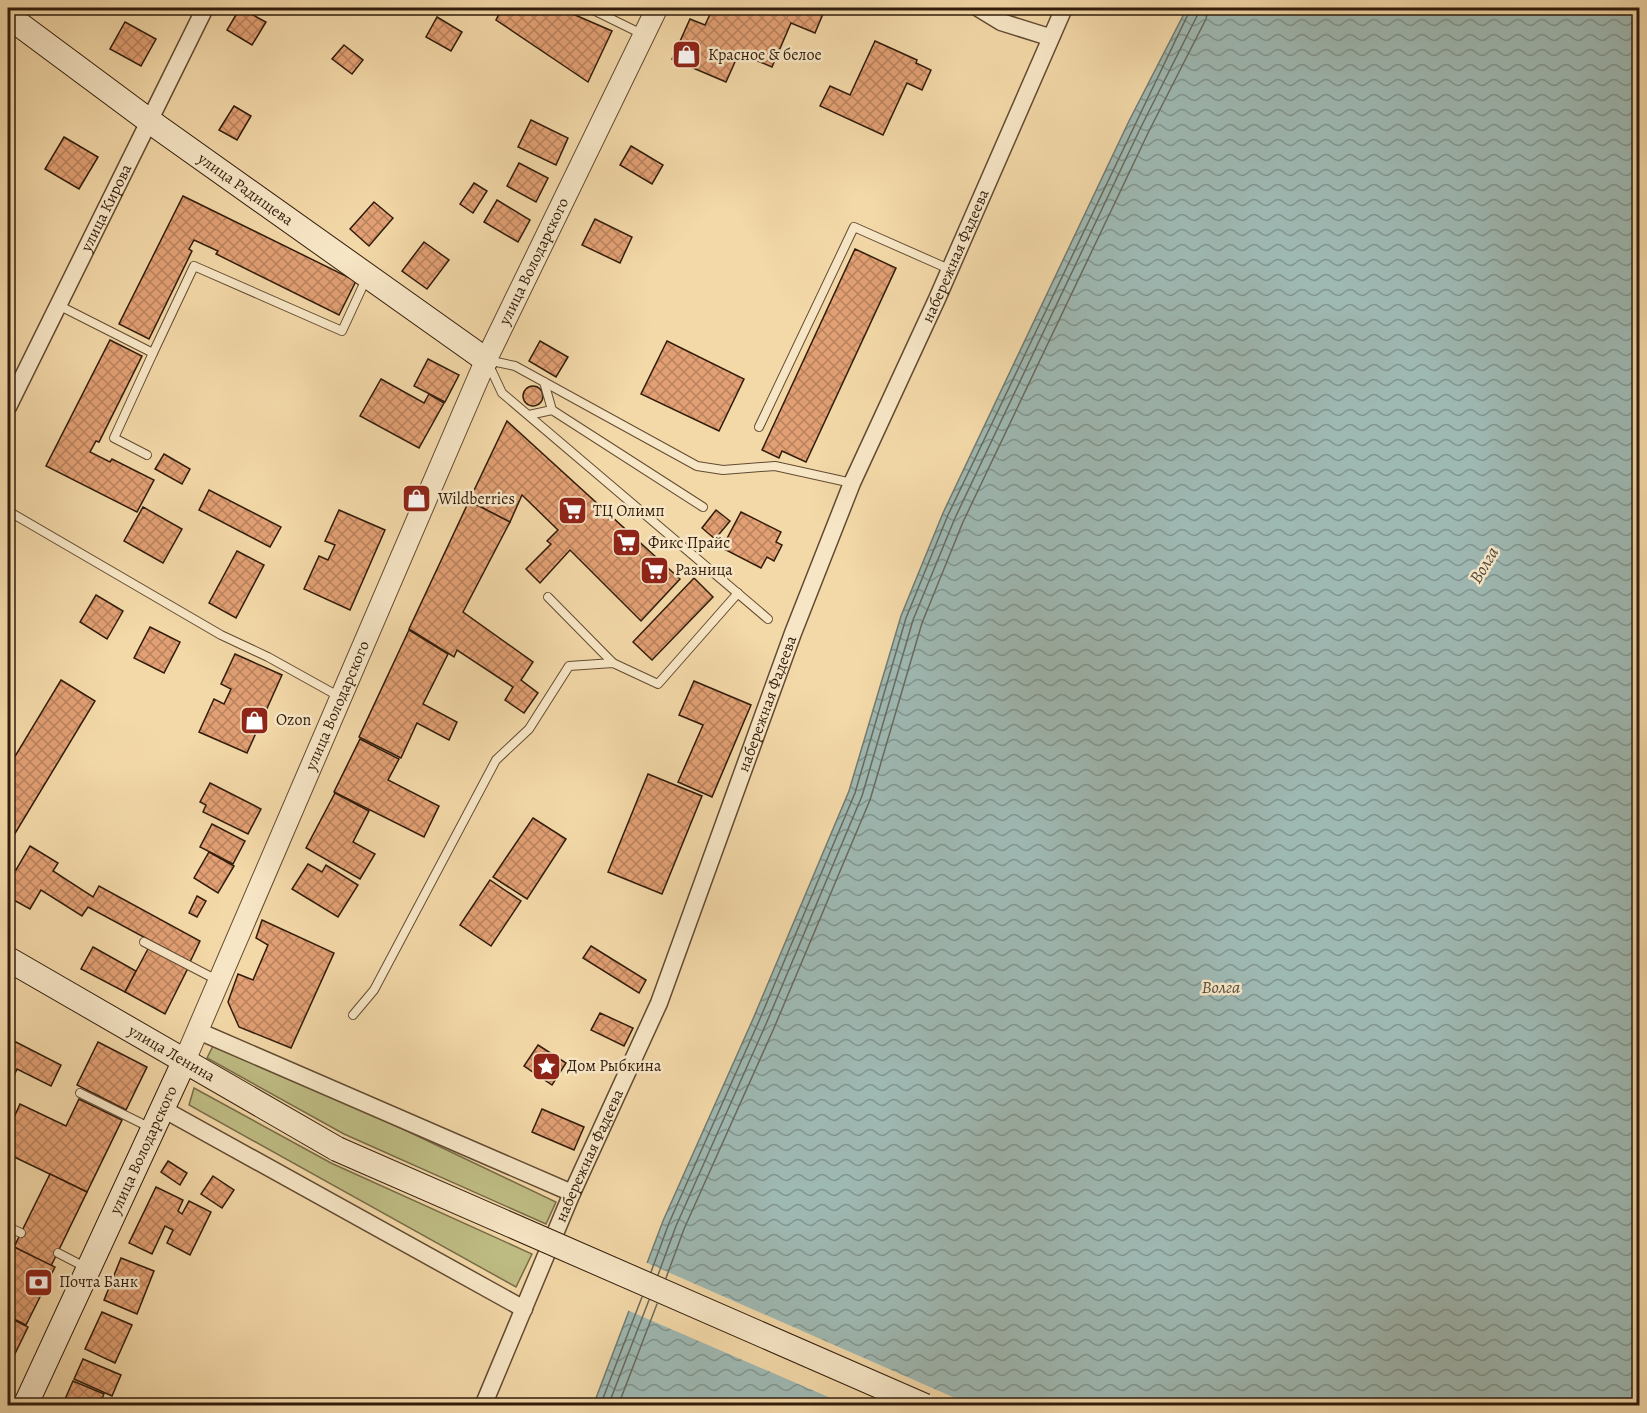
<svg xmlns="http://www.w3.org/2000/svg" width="1647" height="1413" font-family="Alegreya,serif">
	<defs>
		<pattern id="water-waves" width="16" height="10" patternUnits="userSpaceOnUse" patternTransform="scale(1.5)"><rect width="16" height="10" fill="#9eb8b2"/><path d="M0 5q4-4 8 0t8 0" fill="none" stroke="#81958f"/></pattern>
		<pattern id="building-cross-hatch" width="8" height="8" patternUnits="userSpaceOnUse" patternTransform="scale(1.5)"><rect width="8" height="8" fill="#e2a074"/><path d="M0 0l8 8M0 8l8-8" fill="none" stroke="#b8825d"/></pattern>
	</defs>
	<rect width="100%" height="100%" fill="#f3d8a8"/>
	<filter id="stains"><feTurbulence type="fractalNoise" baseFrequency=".00333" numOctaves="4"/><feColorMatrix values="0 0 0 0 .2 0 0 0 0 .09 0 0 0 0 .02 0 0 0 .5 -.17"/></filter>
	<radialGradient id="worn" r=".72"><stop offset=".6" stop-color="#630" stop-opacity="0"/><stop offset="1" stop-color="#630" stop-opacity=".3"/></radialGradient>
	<g fill="#bfbd84" stroke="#786c48" stroke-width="1.5">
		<polygon points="216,1040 556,1202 546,1224 344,1134 207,1058"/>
		<polygon points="194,1088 331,1163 532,1254 516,1287 189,1105"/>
	</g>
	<polygon fill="url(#water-waves)" stroke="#727a6f" stroke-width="1.5" points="1187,8 1639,8 1639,1405 593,1406 663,1221 753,1019 849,791 901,616 943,513 1129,121"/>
	<polygon fill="#f3d8a8" points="645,1262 971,1405 847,1405 627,1310"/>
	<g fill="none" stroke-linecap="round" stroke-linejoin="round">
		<g stroke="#686a5e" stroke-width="1.5">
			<polyline points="651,1272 669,1223 759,1021 855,793 906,618 948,515 1191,8"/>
			<polyline points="658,1275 676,1226 766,1024 862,796 913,620 955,518 1141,127 1197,16 1199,8"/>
			<polyline points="666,1278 684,1229 774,1028 870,800 922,623 963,522 1149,131 1206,19 1208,8"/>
			<polyline points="600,1406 642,1297"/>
			<polyline points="608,1406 649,1300"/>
			<polyline points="618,1406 657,1304"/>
		</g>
	</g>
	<g fill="url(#building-cross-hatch)" stroke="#311c0b" stroke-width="1.5">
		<polygon points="240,8 266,22 252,45 227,30"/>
		<polygon points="502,8 559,8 612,31 588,82 496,20"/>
		<polygon points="713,8 821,8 825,9 815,33 791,23 772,67 739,53 726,82 672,59 690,19 705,25"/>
		<polygon points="437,17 462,32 451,51 426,37"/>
		<polygon points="125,22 156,39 141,66 110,49"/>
		<polygon points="875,41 917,60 916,63 931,70 922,90 907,83 883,135 820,106 830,86 850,95"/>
		<polygon points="344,45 363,60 352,74 332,59"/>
		<polygon points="234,106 251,116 237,140 219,130"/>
		<polygon points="531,120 568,138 556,165 518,147"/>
		<polygon points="64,137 98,157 79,189 45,169"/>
		<polygon points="631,146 663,165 652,184 620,165"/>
		<polygon points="519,163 548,178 536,202 507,186"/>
		<polygon points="474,183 487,191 473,213 460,204"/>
		<polygon points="183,196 356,281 339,315 216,254 218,251 194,240 189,249 192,251 149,339 119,324"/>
		<polygon points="497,200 530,220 518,242 484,222"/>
		<polygon points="374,202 393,218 369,246 350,229"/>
		<polygon points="595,219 632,237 620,263 582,245"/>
		<polygon points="424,242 449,260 427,289 402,271"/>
		<polygon points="855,249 896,268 806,462 782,451 779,458 762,450"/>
		<polygon points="110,340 142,356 99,442 96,441 90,452 110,462 112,459 154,480 137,512 46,466"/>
		<polygon points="540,341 568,357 556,377 529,361"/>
		<polygon points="667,341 744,379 719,431 641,394"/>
		<polygon points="428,359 459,375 445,402 414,386"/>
		<polygon points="381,379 424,403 429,394 444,403 419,448 360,416"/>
		<circle cx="533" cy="396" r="10"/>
		<polygon points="507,421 680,579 641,621 570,550 540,583 526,569 551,544 547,541 558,530 522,495 510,522 469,501"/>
		<polygon points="164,454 190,469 182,484 155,469"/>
		<polygon points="209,490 281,527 270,547 199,510"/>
		<polygon points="469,501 510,522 463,612 533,662 521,680 538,693 524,713 505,700 513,687 457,650 454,657 409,629"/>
		<polygon points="143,507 182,529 163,563 124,541"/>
		<polygon points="339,510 385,530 350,610 304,589 319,556 328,560 335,545 325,541"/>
		<polygon points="716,510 730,521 715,539 702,528"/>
		<polygon points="741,512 781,532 776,542 782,545 774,561 767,557 761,568 722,548"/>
		<polygon points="237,551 264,565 236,618 209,603"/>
		<polygon points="694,578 713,597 652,660 633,642"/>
		<polygon points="96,595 123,611 107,639 80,622"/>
		<polygon points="150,627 180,642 164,673 134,658"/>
		<polygon points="409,630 448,654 423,704 457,722 449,740 417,723 401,758 359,737"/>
		<polygon points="235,654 282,675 247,753 199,732 214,699 224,704 231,689 221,684"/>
		<polygon points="61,680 95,701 8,845 8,768"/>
		<polygon points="694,681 751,705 712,797 678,782 703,725 679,715"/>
		<polygon points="360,739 399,759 388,780 439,806 424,837 334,792"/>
		<polygon points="648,774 702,796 662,894 608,872"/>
		<polygon points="210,783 261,809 248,834 203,812 206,805 200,802"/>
		<polygon points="335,793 369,811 353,842 375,854 360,879 306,848"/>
		<polygon points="533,818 566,839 527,899 493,877"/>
		<polygon points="212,824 245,841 233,864 200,847"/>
		<polygon points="30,846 58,863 53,871 93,897 99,886 200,941 190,962 88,907 82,916 41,890 30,909 12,899 8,906 8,864 16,870"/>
		<polygon points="209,852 234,866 218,893 194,878"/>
		<polygon points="308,864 322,872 326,865 358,885 338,917 292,889"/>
		<polygon points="490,880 521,901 491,946 460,925"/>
		<polygon points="197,896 206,901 197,917 189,913"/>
		<polygon points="262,920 334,953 291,1048 239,1027 228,1002 238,974 253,980 268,945 256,938"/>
		<polygon points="591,946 646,980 639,993 583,958"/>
		<polygon points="93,947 136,971 125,992 81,969"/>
		<polygon points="149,947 188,968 165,1014 125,992"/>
		<polygon points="600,1013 633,1028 624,1046 591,1030"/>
		<polygon points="8,1038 61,1065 51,1086 17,1069 8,1089"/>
		<polygon points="98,1042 147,1067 126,1110 77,1085"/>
		<polygon points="538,1045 566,1063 552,1085 524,1066"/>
		<polygon points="79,1099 122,1120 87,1192 8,1154 8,1131 20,1104 66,1126"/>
		<polygon points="542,1109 584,1127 574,1150 532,1132"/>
		<polygon points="168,1161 187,1173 180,1185 161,1172"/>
		<polygon points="50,1174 87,1192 51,1266 14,1247"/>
		<polygon points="213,1176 234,1190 222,1208 201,1194"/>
		<polygon points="156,1187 183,1200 178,1211 182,1214 189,1201 211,1212 190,1255 167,1243 173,1230 165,1226 152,1254 129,1243"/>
		<polygon points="8,1244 55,1267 26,1325 8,1316 10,1260"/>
		<polygon points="121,1258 154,1271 137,1314 104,1300"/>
		<polygon points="102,1312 132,1325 115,1363 85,1349"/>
		<polygon points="8,1317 28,1327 8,1368"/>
		<polygon points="83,1359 121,1375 112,1396 74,1379"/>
		<polygon points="73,1381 104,1394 99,1406 62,1406"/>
	</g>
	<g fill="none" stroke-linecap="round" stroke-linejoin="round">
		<defs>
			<g id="service">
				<polyline points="589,8 644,35"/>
				<polyline points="58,305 153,353 194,266 342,331 367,277"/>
				<polyline points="487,360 515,366 697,466 723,470 775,466 852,483"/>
				<polyline points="488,363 502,393 768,619"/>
				<polyline points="544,382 552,410"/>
				<polyline points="529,415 552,410 703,507"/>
				<polyline points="759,427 854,227 949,269"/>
				<polyline points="147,455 114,438 153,353"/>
				<polyline points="8,511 221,635 268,657 340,697"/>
				<polyline points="548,597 613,663"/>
				<polyline points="144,942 217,980"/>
				<polyline points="353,1015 374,990 496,760 529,729 569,666 613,663 658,684 738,593"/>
				<polyline points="80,1093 153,1129"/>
				<polyline points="8,1227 21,1233"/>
				<polyline points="58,1253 85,1267"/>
			</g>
			<g id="minor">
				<polyline points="978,8 1001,22 1049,37"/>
				<path id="s1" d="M8,407L205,8"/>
				<polyline points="196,1030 572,1193"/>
				<polyline points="163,1109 524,1309"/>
				<path id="s2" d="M483,1406L572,1193L659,1003L793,633L852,483L937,299L1064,8"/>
			</g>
			<g id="tertiary">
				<path id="s3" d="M184,1062L486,360L657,8"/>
			</g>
			<g id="secondary">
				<path id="s4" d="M8,16L148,120L486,360"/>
				<path id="s5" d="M8,959L337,1149"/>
				<path id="s6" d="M25,1406L184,1062"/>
			</g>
		</defs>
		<use href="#service" stroke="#624b32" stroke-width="10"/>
		<use href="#minor" stroke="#624b32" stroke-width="19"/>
		<use href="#tertiary" stroke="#624b32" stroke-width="23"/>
		<use href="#secondary" stroke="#311c0b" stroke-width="26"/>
		<use href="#service" stroke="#f7e6c6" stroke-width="8"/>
		<use href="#minor" stroke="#f7e6c6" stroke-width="16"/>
		<use href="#tertiary" stroke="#f7e6c6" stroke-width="21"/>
		<use href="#secondary" stroke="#f7e6c6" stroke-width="24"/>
		<defs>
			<polyline id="secondary-bridge" points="337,1149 925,1406"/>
		</defs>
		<use href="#secondary-bridge" stroke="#311c0b" stroke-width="26" stroke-linecap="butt"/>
		<use href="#secondary-bridge" stroke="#f7e6c6" stroke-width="24"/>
	</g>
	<defs>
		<symbol id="shop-square" viewBox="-11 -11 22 22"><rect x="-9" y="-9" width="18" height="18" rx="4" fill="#8f2418" stroke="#f7e6c6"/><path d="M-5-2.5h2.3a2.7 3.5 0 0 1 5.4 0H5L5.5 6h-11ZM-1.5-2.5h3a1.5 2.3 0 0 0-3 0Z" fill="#fff"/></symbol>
		<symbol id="supermarket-square" viewBox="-11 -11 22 22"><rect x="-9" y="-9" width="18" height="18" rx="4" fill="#8f2418" stroke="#f7e6c6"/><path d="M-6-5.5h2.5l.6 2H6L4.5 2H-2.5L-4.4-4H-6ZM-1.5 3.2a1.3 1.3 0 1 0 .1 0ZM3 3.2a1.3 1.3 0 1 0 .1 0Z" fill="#fff"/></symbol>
		<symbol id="sight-square" viewBox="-11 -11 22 22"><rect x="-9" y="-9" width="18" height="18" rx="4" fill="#8f2418" stroke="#f7e6c6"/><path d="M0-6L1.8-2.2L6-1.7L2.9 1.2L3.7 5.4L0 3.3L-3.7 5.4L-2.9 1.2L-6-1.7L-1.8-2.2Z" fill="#fff"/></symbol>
		<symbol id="bank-square" viewBox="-11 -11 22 22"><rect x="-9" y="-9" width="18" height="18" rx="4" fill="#8f2418" stroke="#f7e6c6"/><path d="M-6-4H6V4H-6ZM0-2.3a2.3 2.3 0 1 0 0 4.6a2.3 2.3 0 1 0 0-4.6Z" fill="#fff"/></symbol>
	</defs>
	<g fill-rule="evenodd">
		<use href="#shop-square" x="670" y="38" width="33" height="33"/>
		<use href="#shop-square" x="400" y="482" width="33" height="33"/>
		<use href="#supermarket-square" x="556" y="494" width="33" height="33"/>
		<use href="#supermarket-square" x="610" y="526" width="33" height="33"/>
		<use href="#supermarket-square" x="638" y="554" width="33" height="33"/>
		<use href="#shop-square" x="238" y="704" width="33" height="33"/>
		<use href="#sight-square" x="530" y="1050" width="33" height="33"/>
		<use href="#bank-square" x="22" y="1266" width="33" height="33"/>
	</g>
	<g text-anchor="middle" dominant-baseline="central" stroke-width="5" stroke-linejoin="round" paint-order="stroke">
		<g font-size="16" fill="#311c0b" stroke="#f7e6c6" text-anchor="start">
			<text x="708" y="55">Красное &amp; белое</text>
			<text x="438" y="499">Wildberries</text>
			<text x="593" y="511">ТЦ Олимп</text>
			<text x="648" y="543">Фикс Прайс</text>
			<text x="675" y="570">Разница</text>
			<text x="276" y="720">Ozon</text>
			<text x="567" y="1066">Дом Рыбкина</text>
			<text x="59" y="1282">Почта Банк</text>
		</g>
		<g font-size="16" fill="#311c0b" stroke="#f7e6c6">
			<text stroke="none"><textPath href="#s4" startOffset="294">улица Радищева</textPath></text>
			<text stroke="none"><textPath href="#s1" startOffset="222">улица Кирова</textPath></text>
			<text stroke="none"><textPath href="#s2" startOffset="1244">набережная Фадеева</textPath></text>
			<text stroke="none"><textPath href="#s3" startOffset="874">улица Володарского</textPath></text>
			<text stroke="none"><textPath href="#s2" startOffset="758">набережная Фадеева</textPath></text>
			<text stroke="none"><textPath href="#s3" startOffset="388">улица Володарского</textPath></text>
			<text stroke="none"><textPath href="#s5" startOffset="189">улица Ленина</textPath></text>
			<text stroke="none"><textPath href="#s6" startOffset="282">улица Володарского</textPath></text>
			<text stroke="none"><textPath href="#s2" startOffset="272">набережная Фадеева</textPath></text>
		</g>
		<g font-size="18" font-style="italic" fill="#524b3d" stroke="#f7e6c6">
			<text transform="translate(1484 565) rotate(-59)">Волга</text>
			<text x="1221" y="987">Волга</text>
		</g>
	</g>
	<rect width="1647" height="1413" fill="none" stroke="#f3d8a8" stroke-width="30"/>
	<rect x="9" y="9" width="1629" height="1395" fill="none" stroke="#311c0b" stroke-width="3"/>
	<rect x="15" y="15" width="1617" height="1383" fill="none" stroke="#311c0b" stroke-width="1.5"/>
	<rect width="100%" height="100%" filter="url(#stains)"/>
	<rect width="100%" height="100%" fill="url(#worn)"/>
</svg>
